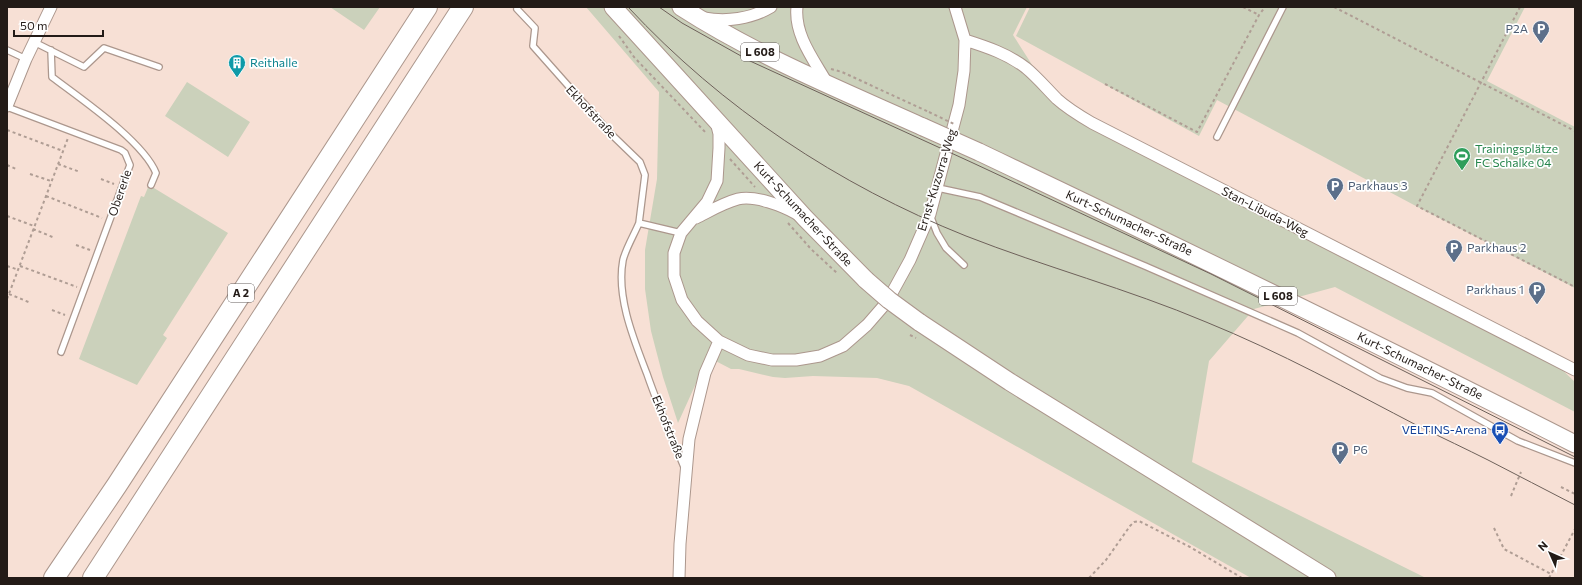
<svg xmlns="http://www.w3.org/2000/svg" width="1582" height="585" font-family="Commissioner,sans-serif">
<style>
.green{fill:#cbd1bb}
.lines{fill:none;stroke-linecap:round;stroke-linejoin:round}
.lane-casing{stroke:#ac978d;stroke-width:8}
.street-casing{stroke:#ac978d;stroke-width:13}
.primary-casing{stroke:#ac978d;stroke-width:19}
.highway-casing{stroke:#ac978d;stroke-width:22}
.path{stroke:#af9d94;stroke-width:2;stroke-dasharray:3 3;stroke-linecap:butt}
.lane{stroke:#fff;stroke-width:5.5}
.street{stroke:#fff;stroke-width:11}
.primary{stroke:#fff;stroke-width:17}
.highway{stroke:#fff;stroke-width:20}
.tram{stroke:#6e615a;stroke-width:1}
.primary-bridge-casing{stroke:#ac978d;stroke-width:19;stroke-linecap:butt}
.path-bridge{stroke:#af9d94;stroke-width:2;stroke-dasharray:3 3;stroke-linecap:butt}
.primary-bridge{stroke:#fff;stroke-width:17}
.labels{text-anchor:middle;stroke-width:3.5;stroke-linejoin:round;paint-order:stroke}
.shield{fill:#fff;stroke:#655f5d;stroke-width:1}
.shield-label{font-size:11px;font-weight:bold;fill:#231b17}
.service-label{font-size:12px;fill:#4e5e75;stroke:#fff;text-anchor:start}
.culture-label{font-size:12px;fill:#0d838f;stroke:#fff;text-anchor:start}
.street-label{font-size:12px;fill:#231b17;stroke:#fff}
.leisure-label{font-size:12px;fill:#27864d;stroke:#fff;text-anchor:start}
.transit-label{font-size:12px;fill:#164399;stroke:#fff;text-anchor:end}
</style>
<rect width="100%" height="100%" fill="#f7e0d5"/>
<!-- green -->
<path class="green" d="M330,7h50l-16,23z
M586,7h441l-14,28 30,47 29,31 483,250 20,19v30l-240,-125 -81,22 -45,52 -17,101 234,116h-175l-342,-192 -32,-8 -64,-2 -28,2 -12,-1 -34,-8h-8l-23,-12 -30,66 -15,-46 -12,-46 -6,-42v-39l12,-71 2,-87z
M1030,7h495l-38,74 88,46v161l-161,-83 -197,-105 -18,36 -183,-100z
M187,82l63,40 -22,35 -63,-41z
M149,185l79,48 -65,102 4,3 -30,47 -58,-26 62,-163 3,1z"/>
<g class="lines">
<defs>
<path id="lane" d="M517,9l18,19 -2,18 78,88 29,28 5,13 -6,48 42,10
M34,42l50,25 20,-19 55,19
M7,50l19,9
M51,50l1,27c29,22 91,64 104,96l-5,12
M7,107l114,43 4,3 5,12 -69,187
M1217,137l66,-130
M938,188l42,9 165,69 153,67 82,45 27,10 25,5 86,48 57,22
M930,215l7,18 9,15 18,17
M639,223c-5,12 -13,25 -16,37 -7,37 11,80 24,114 11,32 24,62 37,93"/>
<path id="street" d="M797,7c-3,28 17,53 30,76
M704,18c22,4 47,1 67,-11
M965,40c22,7 43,14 61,28 11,9 21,21 31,31 11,10 23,17 35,24l483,247
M7,106l19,-47 25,-52
M716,122l3,12v14l-2,33 -10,21 -26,31 -7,20v23l8,24 15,21 22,20 29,14 24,5h24l24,-4 23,-10 24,-21 20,-23 23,-42 20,-46 29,-109 5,-34 1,-31 -10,-33
M696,218c14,-7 27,-15 42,-19 17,-4 45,7 59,15
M679,578l1,-34 9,-105 16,-66 14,-32"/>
<path id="primary" d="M613,7l192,211 61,62
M681,7c76,49 160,83 242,120
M979,152c200,95 399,192 596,292
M919,322l91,60 317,196"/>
<path id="highway" d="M54,578l63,-93 310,-478
M93,578l370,-571"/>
</defs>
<!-- lane casing -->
<use href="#lane" class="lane-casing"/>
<!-- street casing -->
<use href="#street" class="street-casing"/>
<!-- primary casing -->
<use href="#primary" class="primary-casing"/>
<!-- highway casing -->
<use href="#highway" class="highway-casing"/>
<!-- path -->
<path class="path" d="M1243,7l16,8
M1334,7l241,124
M1520,7l-103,199 158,81
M619,36l15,21 73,77
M831,69l11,3 87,40
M1105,84l92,48 62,-117 6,-8
M7,130l56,21
M730,159l25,28
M58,164l22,8
M7,165l9,4
M30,174l21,7
M101,179l13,5
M46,196l56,22
M7,216l27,10
M788,223l23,26 27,25
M33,229l22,9
M76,245l14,5
M7,266l12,4
M20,266l57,21
M9,294l22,9
M7,299l61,-161
M52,310l13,5
M910,335l6,3
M1561,487l14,7
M1511,496l10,-24
M1494,528l10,21 47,25
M1089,578l17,-18 24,-34 4,-4 5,-1 51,26 52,31
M1549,578l26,-49"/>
<!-- lane -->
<use href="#lane" class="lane"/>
<!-- street -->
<use href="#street" class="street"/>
<!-- primary -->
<use href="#primary" class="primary"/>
<!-- highway -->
<use href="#highway" class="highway"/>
<!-- tram -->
<path class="tram" d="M628,7c94,101 210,178 338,229 79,31 162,53 240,86 74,30 143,68 214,105 23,11 46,22 68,33 29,15 58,30 87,45
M659,7l23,16 68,38 223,102 238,111 364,183"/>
<defs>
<path id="primary-bridge" d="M923,127l56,25
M866,280l23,20 30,22"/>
</defs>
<!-- primary-bridge casing -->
<use href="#primary-bridge" class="primary-bridge-casing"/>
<!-- path-bridge -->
<path class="path-bridge" d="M929,112l27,13"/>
<!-- primary-bridge -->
<use href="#primary-bridge" class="primary-bridge"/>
</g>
<!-- icons -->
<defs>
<symbol id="parking-pin" viewBox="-11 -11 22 30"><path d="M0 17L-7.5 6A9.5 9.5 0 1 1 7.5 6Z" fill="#5c6f8a" stroke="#fff"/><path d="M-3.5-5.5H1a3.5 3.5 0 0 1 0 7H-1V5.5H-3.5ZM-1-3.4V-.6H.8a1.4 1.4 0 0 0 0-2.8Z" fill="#fff"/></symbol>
<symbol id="building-pin" viewBox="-11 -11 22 30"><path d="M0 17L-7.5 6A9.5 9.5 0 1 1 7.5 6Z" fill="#0f9aa8" stroke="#fff"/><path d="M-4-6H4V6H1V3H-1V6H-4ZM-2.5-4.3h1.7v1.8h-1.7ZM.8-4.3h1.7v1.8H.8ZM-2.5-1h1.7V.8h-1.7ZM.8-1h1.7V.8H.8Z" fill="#fff"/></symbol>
<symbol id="stadium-pin" viewBox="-11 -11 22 30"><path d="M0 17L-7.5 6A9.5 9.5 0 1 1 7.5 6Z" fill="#2e9e5b" stroke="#fff"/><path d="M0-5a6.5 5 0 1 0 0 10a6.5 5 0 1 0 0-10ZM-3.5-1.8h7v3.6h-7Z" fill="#fff"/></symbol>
<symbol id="bus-pin" viewBox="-11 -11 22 30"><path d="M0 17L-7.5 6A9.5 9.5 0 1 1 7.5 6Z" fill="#1a4fb4" stroke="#fff"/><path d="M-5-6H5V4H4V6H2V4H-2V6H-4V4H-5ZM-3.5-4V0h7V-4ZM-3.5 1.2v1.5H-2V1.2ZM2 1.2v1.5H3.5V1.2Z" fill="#fff"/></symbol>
</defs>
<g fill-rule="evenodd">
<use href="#parking-pin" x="1531" y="19" width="20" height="27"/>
<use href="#building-pin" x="227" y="53" width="20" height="27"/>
<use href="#stadium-pin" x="1452" y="146" width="20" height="27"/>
<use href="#parking-pin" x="1325" y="176" width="20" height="27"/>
<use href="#parking-pin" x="1444" y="238" width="20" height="27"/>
<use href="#parking-pin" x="1527" y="280" width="20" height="27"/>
<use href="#bus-pin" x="1490" y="420" width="20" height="27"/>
<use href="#parking-pin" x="1330" y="440" width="20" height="27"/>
</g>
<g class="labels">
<!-- shield labels -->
<g class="shield">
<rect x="741" y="43" width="38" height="18" rx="3"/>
<rect x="228" y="284" width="26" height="18" rx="3"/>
<rect x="1259" y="287" width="38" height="18" rx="3"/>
</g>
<g class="shield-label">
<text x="760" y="56">L 608</text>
<text x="241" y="297">A 2</text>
<text x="1278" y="300">L 608</text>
</g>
<!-- service labels -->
<g class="service-label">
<text x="1528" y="33" text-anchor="end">P2A</text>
<text x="1348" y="190">Parkhaus 3</text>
<text x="1467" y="252">Parkhaus 2</text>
<text x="1524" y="294" text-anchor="end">Parkhaus 1</text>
<text x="1353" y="454">P6</text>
</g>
<!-- culture labels -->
<g class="culture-label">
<text x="250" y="67">Reithalle</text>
</g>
<!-- street labels -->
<g class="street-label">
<text transform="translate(591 112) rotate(47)" y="4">Ekhofstraße</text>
<text transform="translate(937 180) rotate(-73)" y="4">Ernst-Kuzorra-Weg</text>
<text transform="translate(120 193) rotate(-71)" y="4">Obererle</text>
<text transform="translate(1265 212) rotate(27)" y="4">Stan-Libuda-Weg</text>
<text transform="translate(803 214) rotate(47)" y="4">Kurt-Schumacher-Straße</text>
<text transform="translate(1129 223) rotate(25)" y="4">Kurt-Schumacher-Straße</text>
<text transform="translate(1420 366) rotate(26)" y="4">Kurt-Schumacher-Straße</text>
<text transform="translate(668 427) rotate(68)" y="4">Ekhofstraße</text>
</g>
<!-- leisure labels -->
<g class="leisure-label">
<text x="1475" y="153">Trainingsplätze<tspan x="1475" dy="14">FC Schalke 04</tspan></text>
</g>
<!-- transit labels -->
<g class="transit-label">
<text x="1487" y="434">VELTINS-Arena</text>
</g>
</g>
<!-- border -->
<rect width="1582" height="585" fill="none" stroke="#231b17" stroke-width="16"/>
<!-- north arrow -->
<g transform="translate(1550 553) rotate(315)" stroke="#ffffff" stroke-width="3" paint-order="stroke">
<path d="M0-3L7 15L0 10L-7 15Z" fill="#231b17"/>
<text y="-6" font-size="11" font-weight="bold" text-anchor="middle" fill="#231b17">N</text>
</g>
<!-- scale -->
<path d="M14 30v6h89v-6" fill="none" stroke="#231b17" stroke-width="2"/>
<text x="20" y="30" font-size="12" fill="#231b17" stroke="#ffffff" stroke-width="3" paint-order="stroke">50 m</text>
</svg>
